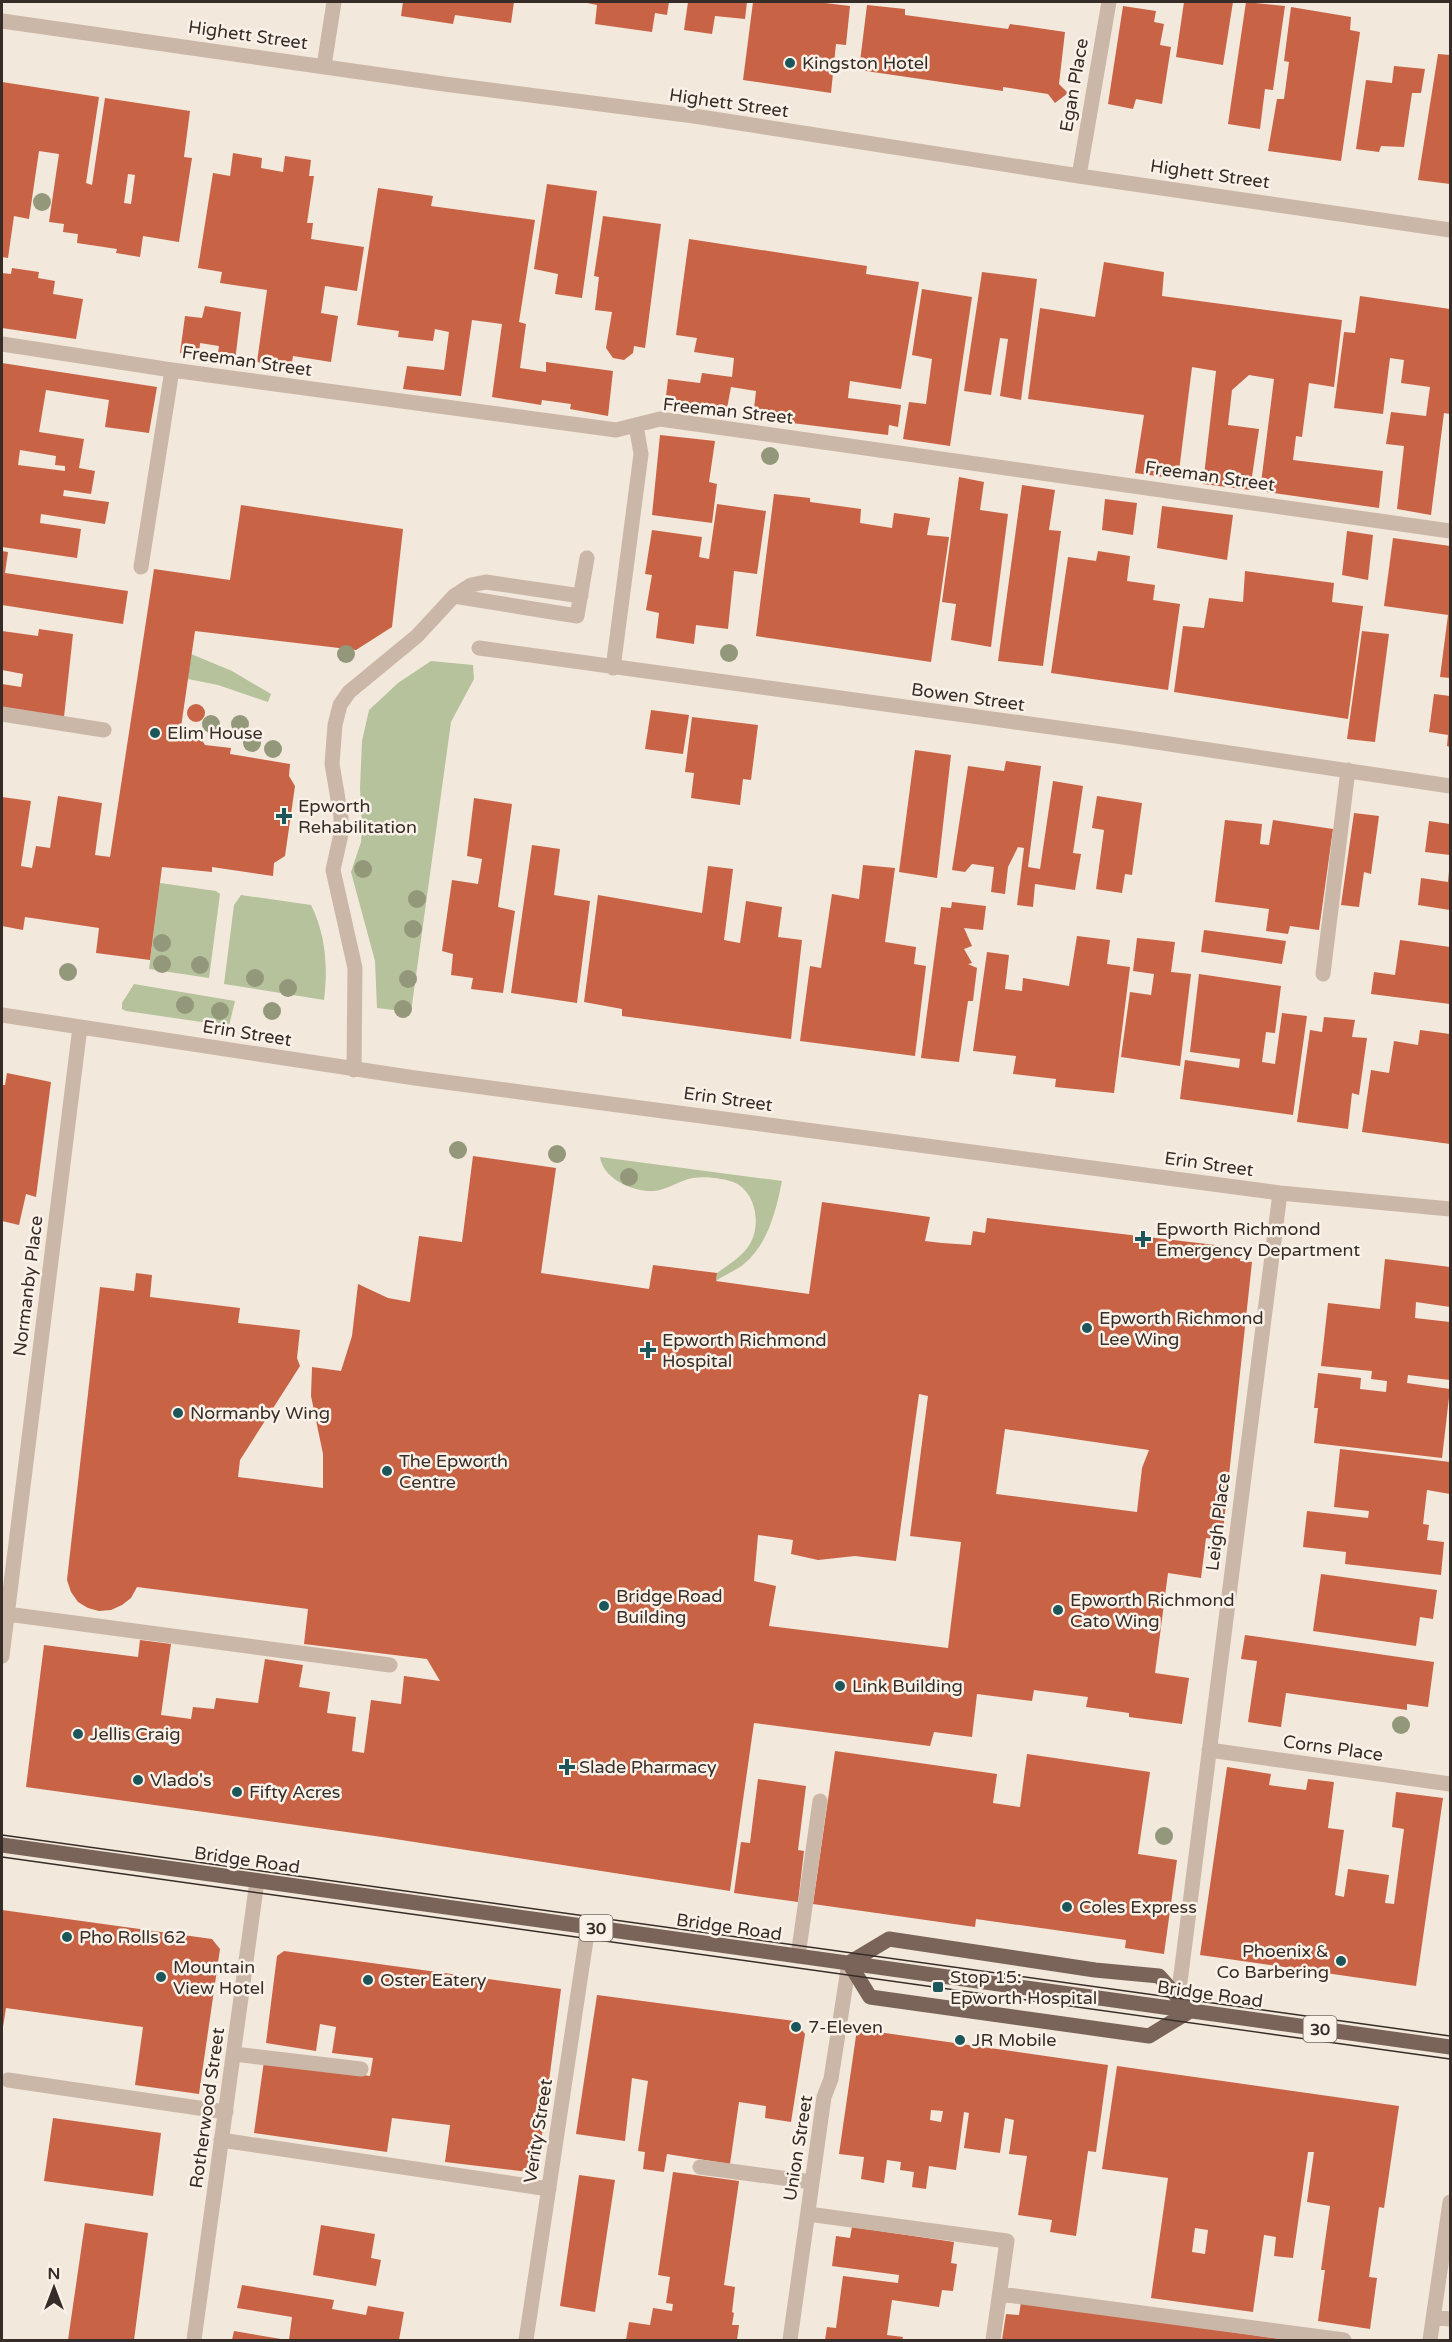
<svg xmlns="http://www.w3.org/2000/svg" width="1452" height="2342" font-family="'Varela Round',sans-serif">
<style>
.green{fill:#b5c29c}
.building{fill:#c86345;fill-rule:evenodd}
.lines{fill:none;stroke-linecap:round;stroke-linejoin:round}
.minor{stroke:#cbb7a8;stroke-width:15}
.major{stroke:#7a6459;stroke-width:15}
.tram{stroke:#372d28;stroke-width:1.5}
.tree{fill:#94987b}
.poi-dot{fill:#1d565a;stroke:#faf2e9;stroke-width:2}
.labels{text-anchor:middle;stroke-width:5;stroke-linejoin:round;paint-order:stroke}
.shield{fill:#faf2e9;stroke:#726862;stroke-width:1.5}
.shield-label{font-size:16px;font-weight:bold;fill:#372d28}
.street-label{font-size:18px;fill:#372d28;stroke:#faf2e9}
.poi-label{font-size:18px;fill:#372d28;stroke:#faf2e9;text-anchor:start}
</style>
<rect width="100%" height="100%" fill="#f3e8dc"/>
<!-- green -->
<path class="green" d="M191,654l41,17 39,23 -3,8 -50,-17 -30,-6z
M431,661l42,4 1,14 -23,43 -40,290 -34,-4 -2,-47 -24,-89 10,-30 1,-14 -2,-40 2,-47 7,-31 29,-27z
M160,883l56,8 4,3 -11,84 -60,-9z
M241,895l70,10c15,30 17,63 13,95l-100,-16 10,-79z
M134,984l101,17 -6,25 -103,-15 -4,-2v-6z
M600,1157l182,24c-6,30 -14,63 -38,83 -9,7 -20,11 -28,17l1,-8c10,-7 24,-16 31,-26 15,-21 8,-59 -18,-66 -10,-3 -26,-5 -37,-3 -13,2 -26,12 -39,13 -21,1 -51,-12 -54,-34z"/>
<!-- building -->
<path class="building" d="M403,2h111l-3,21 -56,-8 -2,9 -52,-8z
M582,2h87l-2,13 -12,-2 -3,19 -57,-8 2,-19z
M688,2h59l-2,17 -30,-3 -3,18 -28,-4z
M753,2h64l33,4 -4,39 -10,-1 -5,49 -88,-13z
M1184,2h49l-10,63 -47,-8z
M1246,2l39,4 -12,84 -8,-1 -5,40 -32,-5z
M867,5l38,4v6l103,14 2,-5 55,8 -6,52 9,9 -13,10 -7,-9 -45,-7v4l-144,-21z
M1123,6l33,5 -2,11 10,2 -4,21 11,2 -9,57 -26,-5 -3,10 -25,-5z
M1291,7l60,10 -1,13 10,2 -19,129 -73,-10 9,-52h7l5,-37 -5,-1z
M1438,54l12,1v129l-32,-4z
M1394,66l31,3 -4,24h-9l-8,54 -23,-1 -2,6 -23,-3 10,-69 26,3z
M2,82l97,15 -13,86 6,2 13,-87 85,13 -6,46 8,1 -13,84 -36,-6 -3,21 -24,-4 1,-4 -40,-6 1,-9 -15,-2 1,-8 -15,-2 10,-68 -20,-3 -10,68 -15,-3 -6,42 -6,-1zM128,174l7,1 -4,29 -7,-1z
M233,153l29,5 -1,10 22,4 2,-16 26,4 -2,16h5l-7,47h6l-2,16 53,8 -7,44 -32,-5 -4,27 17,3 -7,46 -38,-6 -2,12 -34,-6 10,-72 -47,-7 2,-11 -24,-4 15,-95 17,3z
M547,184l50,7 -15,107 -27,-4 3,-20 -24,-5z
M378,188l55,8 -2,10 104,14 -16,102 7,2 -6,44 26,4v-10l67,9 -5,45 -38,-7 1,-5 -29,-4 -1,5 -49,-8 10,-73 -30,-4 -11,76 -58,-7 4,-23 37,4 5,-38 -14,-3 -2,12 -35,-4 1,-6 -42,-6z
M603,216l58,8 -16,124 -11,-2 -1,7 -9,7 -11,-2 -7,-10 6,-36 -17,-2 4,-33 -5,-1z
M689,239l178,27 -1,8 53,8 -18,107 -51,-8 -2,17 53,7 -3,22 -9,-2 -1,10 -135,-17 3,-27 -25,-4 -5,27 -61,-9 3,-26 32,4 2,-10 30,4 2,-19 -40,-6 3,-14 -21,-3z
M1104,262l60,10 -2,24 180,24 -8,67 -25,-4 -7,54 -6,-1 -3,24 90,11 -4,37 -119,-17 14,-112 -25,-4 -17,15 -4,35 31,4 -9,61 -47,-6 13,-113 -24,-4 -14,112 -43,-6 9,-58 -116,-16 12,-91 55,9z
M12,268l27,4 -1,6 17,3 -2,13 30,5 -7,40 -74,-11v-55l9,1z
M982,272l55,7 -16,121 -21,-4 8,-57 -8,-1 -9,57 -27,-4z
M922,289l50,8 -22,149 -47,-7 6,-37 17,2 6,-45 -20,-4z
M1360,296l90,13v105l-6,-1 -13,102 -34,-6 7,-63 -18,-2 5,-32 35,4 4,-29 -29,-4 3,-23 -14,-2 -7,56 -49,-6 10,-76 11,1z
M205,306l36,6 -6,49 -18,-2 2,-13 -19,-3 -1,13 -19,-3 5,-37 17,2z
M2,363l155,24 -8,46 -44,-6 4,-27 -63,-10 -7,42 45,7 -5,29 16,3 -4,23 -27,-4 -1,6 46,6 -4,22 -64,-10 -1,9 41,6 -4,29 -75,-11zM20,450l36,6 -1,9 10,1v5l-47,-6z
M660,435l55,6 -6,41 8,2 -5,39 -60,-8z
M959,477l25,5 -4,28 28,4 -17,133 -40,-7 5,-36 -14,-2z
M1022,485l33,5 -6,40 12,1 -18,135 -45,-5z
M774,494l36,4v4l51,7 -1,14 32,5 2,-15 36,5 -3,17 22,2 -18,125 -175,-26z
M1105,499l32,4 -4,32 -31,-5z
M717,504l49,7 -9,63 -23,-3 -6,58 -32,-4 -2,19 -38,-6 3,-25 -13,-3 6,-35 -7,-1 7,-44 50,7 -3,20 10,2z
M241,505l162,24 -11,98 -36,23 -161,-19 -15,103 7,-4 10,2 8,13 26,3 -1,6 60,10 -1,12 6,10 -10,70 -11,7 -1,13 -61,-9v5l-50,-5 -12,93 -54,-7 3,-25 -74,-11 -2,13 -21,-4v-129l29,4 -10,65 11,2 4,-22 14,2 8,-52 44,7 -7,52 15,2 44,-288 76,11z
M1162,506l71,9 -6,45 -70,-12z
M1347,531l26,4 -5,45 -26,-5z
M1393,538l57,8v132l-10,-1 8,-62 -64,-9z
M2,551l6,1 -3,21 123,18 -5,33 -121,-19z
M1098,551l32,5 -3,25 28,4 -2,15 27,4 -12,86 -117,-17 17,-116 28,4z
M1245,571l89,12 -2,19 31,4 -15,113 -174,-27 9,-66 21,2 5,-30 34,4z
M39,629l34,5 -9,83 -62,-10v-23l19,3 2,-13 -21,-4v-39l36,5z
M1362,631l27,3 -14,108 -28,-3z
M1434,694l16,2v51l-3,-1 1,-11 -19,-3z
M187 713a9 9 0 1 1 18 0a9 9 0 1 1-18 0Z
M651,710l38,5 -6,39 -38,-5z
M692,717l66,8 -7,55 -8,-1 -3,26 -49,-7 3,-25 -9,-1z
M915,750l36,5 -14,123 -38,-6z
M1006,761l35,5 -13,101 12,2 13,-88 30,5 -10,67 8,1 -6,36 -40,-6 -2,23 -16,-2 7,-57 -6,-1 -10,20 -3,27 -14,-2 3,-25 -22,-3 -7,8 -13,-2 16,-104 36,5z
M1097,796l45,7 -10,72 -7,-1 -3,19 -26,-4 8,-59 -12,-2z
M474,798l38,6 -14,103 17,4 -12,82 -32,-4 2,-11 -22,-3 2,-21 -11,-3 10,-71 26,4 4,-25 -15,-3z
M1354,813l25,3 -8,58 -7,-2 -5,35 -18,-2z
M1225,820l37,4 -2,20 9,1 4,-25 60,9 -14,101 -29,-4 -2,8 -22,-3 3,-22 -54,-7z
M1429,821l21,3v31l-25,-3z
M532,845l28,4 -6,46 36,6 -13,102 -66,-10z
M863,865l32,3 -10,74 31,5 -2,17 12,2 -11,90 -115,-15 10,-75 11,2 11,-74 27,5z
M708,866l25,3 -9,71 16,3 6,-42 36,6 -4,30 24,3 -11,99 -169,-23v-7l-38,-7 14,-107 104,18z
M1449,871l1,39 -32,-5 3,-27 27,4z
M952,902l34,4 -3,24 -19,-2 8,18 -8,3 8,14 -4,1 9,4 -4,33h-5l-9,61 -38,-4 20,-151 10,1z
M1204,930l82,11 -4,23 -81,-12z
M1077,936l33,4 -3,24 23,3 -16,126 -59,-6 1,-8 -43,-5 3,-18 -43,-5 14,-99 22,3 -4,34 17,2 1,-13 46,8z
M1137,938l38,4 -4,30 20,2 -11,92 -59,-9 9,-65 21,3 3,-21 -21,-3z
M1400,940l50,7v57l-79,-10 3,-22 21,3z
M1199,974l82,12 -6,47 -9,-1 -4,30 13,2 7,-51 25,3 -14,99 -113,-16 5,-39 54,8 1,-9 -50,-7z
M1324,1017l31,3 -3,17 15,1 -8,57 -7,-2 -4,36 -51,-7 13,-92 12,2z
M1420,1030l30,4v110l-88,-12 9,-62 18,3 5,-32 24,4z
M7,1073l44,9 -15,115 -10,-3 -7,31 -17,-4v-136h3z
M473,1156l83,12 -15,105 108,16 4,-24 64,8 -1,8 93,13 13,-92 108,15 -5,24 17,2 29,2 2,-14 12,2 2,-15 254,30 -1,13 12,1 -30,278 -16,-2 -5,40 -33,-5 -13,100 34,5 -7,46 -53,-7v-4l-43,-6 2,-10 -54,-7 -2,11 -55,-7 -5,43 -38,-5 -4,14 -176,-23 -24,168 -348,-54 -356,-50 18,-142 94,12 2,-17 31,4 -10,71 30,4 2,-12 21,2 2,-11 42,5 7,-44 38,6 -4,22 31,5 -3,21 29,4 -4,34 12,2 7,-53 30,4 3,-28 36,5 -13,-22 -123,-15 4,-35 -171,-22 -6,11 -9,7 -11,5 -12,1 -11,-3 -10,-6 -7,-10 -4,-12 33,-293 34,4 2,-18 16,2 -2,22 90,11 -2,15 62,7 -3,28 3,8 -60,94 -2,17 85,11v-34l-12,-58 1,-29 29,4 11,-35 6,-52 30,14 22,4 9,-66 43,6zM919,1394l9,2 -18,140 51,6 -13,106 -179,-22 7,-40 -22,-5 4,-46 35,5 -2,14 27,6 37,-4 41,5zM1005,1429l144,21 -7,18 -5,44 -141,-18z
M1385,1259l65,8v40l-34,-5 -1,16 35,4v58l-42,-5 -1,8 43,6 -8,69 -128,-15 4,-35h-4l4,-35 43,5 -1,11 26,3 1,-11 -16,-2 1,-8 -51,-5 7,-63 52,6z
M1340,1449l110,13v32l-23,-4 -4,34 6,1 -2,15 17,2 -3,33 -96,-11 1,-12 -43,-5 4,-36 61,7 1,-7 -35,-4z
M1321,1574l116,16 -4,29 -13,-2 -4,29 -103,-15z
M1245,1635l189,27 -6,45 -21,-3v6l-121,-17 -5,34 -33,-5 9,-61 -16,-2z
M835,1751l162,23 -4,29 27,4 7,-53 123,18 -12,82 39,6 -13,94 -39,-6 1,-8 -150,-21 -1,8 -162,-23z
M1227,1767l44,7 -2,11 37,5 2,-11 26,3 -6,46 16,2 -9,65 9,2 4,-28 41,6 -4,28 9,1 10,-75 -12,-2 4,-35 47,6 -27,188 -216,-31z
M758,1779l48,7 -8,64 6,1 -6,51 -64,-9 7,-51 9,1z
M2,1910l210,29 8,10 -21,145 -64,-9 8,-58 -137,-19 -4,25z
M284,1951l277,38 -24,184 -92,-11 5,-37 -58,-7 -5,34 -133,-19 10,-72 106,15 3,-18 -41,-5 4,-26 -16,-3 -4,27 -50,-8 11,-87z
M597,1995l198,26 10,13 -14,88 -26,-4 1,-12 -27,-4 -9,62 -63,-10 -3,18 -21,-3 2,-17 -7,-1 10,-70 -16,-3 -7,63 -49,-7z
M857,2029l251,36 -12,87 -8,-1 -12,85 -26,-4 2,-12 -34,-5 9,-59 -18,-2 5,-34 -9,-2 -5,35 -36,-5 5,-35 -5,-1 -8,58 -27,-4 -3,23 -14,-2 2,-15 -14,-2 1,-8 -14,-2 -3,23 -23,-4 3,-22 -25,-3zM931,2110l12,1 -2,11 -11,-2z
M1117,2066l282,40 -15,102 -5,-1 -10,70 8,1 -7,51 -52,-8 7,-51h-4l9,-64 -23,-4 7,-50h-6l-15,106 -19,-2 2,-19 -12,-2 -11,77 -102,-14 17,-120 -66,-9zM1195,2228l13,2 -3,24 -13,-2z
M53,2118l108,15 -8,63 -109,-15z
M673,2172l66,9 -15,104 11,2 -3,25 2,1 -2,12h7l-2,15h-111l3,-18 21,3 3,-17 19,3 1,-7 -7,-1 4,-26 -12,-2z
M579,2175l36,5 -20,132 -35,-6z
M85,2223l63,10 -14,107h-66z
M321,2225l54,9 -4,24 10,2 -5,26 -63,-11z
M852,2227l102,15 -3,21 6,1 -4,27 -11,-1 -3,17 -47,-7 -5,35 16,2 -1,3h-77l2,-13 9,1 7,-52 55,7 1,-8 -67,-9 4,-30 14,2z
M242,2285l92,15 -2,9 34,6 2,-9 36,6 -5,28h-110l3,-23 -55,-9z
M1021,2302l260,37v1h-279l4,-26 13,1z
M234,2331l47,8v1h-49z"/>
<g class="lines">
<!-- minor -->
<path class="minor" d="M2,21l442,63 250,32 385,60 371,54
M324,66l10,-64
M1079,176l30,-174
M2,344l170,26 444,60 44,-11 790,112
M141,567l31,-197
M454,596l123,20 10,-58
M479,648l637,88 334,50
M613,668l28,-214 -5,-29
M2,714l102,16
M1323,974l25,-204
M2,1015l413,63 865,115 170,16
M354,1070l1,-102 -22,-98 8,-36v-17l-9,-53 3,-39 5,-20 9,-13 68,-56 37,-40 17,-11 15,-3 95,14
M7,1614l383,51
M2,1656l78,-629
M1209,1750l241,34
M798,1956l22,-155
M1178,1998l102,-805
M234,2054l127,15
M8,2080l218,32
M221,2140l328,49
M700,2167l112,15
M808,2214l199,27 -14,99
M1000,2294l344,46
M1434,2317l16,2
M194,2340l63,-459
M526,2340l62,-413
M790,2340l34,-243 7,-18 18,-116
M1430,2340l20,-138"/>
<!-- major -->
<path class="major" d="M2,1845l1448,202
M889,1939l206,31 64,6 31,35 -41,25 -279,-39 -21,-34z"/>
<!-- tram -->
<path class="tram" d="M2,1835l1448,201
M2,1857l1448,202"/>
</g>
<!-- trees -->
<g class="tree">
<circle cx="42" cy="202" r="9"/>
<circle cx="770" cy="456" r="9"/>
<circle cx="729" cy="653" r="9"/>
<circle cx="346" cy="654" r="9"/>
<circle cx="211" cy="724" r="9"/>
<circle cx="240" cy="724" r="9"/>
<circle cx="252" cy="743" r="9"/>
<circle cx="273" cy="749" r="9"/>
<circle cx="363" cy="869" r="9"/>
<circle cx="417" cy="899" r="9"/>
<circle cx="413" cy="929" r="9"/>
<circle cx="162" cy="943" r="9"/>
<circle cx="162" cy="964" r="9"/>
<circle cx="200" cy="965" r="9"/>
<circle cx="68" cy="972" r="9"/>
<circle cx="255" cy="978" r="9"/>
<circle cx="408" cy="979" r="9"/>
<circle cx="288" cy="988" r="9"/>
<circle cx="185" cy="1005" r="9"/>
<circle cx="403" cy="1009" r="9"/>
<circle cx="220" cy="1011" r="9"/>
<circle cx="272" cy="1011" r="9"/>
<circle cx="458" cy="1150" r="9"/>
<circle cx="557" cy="1154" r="9"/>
<circle cx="629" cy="1177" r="9"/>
<circle cx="1401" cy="1725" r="9"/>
<circle cx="1164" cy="1836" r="9"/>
</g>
<!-- markers -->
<g class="poi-dot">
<circle cx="790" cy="63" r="6"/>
<circle cx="155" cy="733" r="6"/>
<path d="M281 807h6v6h6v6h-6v6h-6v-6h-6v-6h6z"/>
<path d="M1140 1230h6v6h6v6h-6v6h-6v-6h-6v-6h6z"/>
<circle cx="1087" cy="1328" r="6"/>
<path d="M645 1341h6v6h6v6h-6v6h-6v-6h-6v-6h6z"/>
<circle cx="178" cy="1413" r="6"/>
<circle cx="387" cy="1471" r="6"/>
<circle cx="604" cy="1606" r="6"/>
<circle cx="1058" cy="1610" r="6"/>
<circle cx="840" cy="1686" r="6"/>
<circle cx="78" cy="1734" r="6"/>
<path d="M564 1758h6v6h6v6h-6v6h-6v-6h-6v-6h6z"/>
<circle cx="138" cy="1780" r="6"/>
<circle cx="237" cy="1792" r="6"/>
<circle cx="1067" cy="1907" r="6"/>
<circle cx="67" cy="1937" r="6"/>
<circle cx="1341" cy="1961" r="6"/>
<circle cx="161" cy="1977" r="6"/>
<circle cx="368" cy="1980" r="6"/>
<rect x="932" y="1981" width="12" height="12" rx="3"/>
<circle cx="796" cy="2027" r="6"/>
<circle cx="960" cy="2040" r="6"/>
</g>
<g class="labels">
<!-- shield labels -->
<g class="shield">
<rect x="579.5" y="1915" width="33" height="26" rx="4.5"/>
<rect x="1303.5" y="2016" width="33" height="26" rx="4.5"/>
</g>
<g class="shield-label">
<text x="596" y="1934">30</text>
<text x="1320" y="2035">30</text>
</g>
<!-- street labels -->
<g class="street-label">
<text transform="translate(248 35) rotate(8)" y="6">Highett Street</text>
<text transform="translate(1074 85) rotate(-80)" y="6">Egan Place</text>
<text transform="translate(729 103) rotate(8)" y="6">Highett Street</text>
<text transform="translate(1210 174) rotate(8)" y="6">Highett Street</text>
<text transform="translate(247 361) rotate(8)" y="6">Freeman Street</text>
<text transform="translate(728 411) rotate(6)" y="6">Freeman Street</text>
<text transform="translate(1210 476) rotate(8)" y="6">Freeman Street</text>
<text transform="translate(968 697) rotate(8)" y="6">Bowen Street</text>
<text transform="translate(247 1033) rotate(9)" y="6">Erin Street</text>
<text transform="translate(728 1099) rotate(8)" y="6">Erin Street</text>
<text transform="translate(1209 1164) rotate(8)" y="6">Erin Street</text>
<text transform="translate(28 1286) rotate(-83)" y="6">Normanby Place</text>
<text transform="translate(1218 1522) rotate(-83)" y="6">Leigh Place</text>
<text transform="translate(1333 1748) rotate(8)" y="6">Corns Place</text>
<text transform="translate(247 1860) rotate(8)" y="6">Bridge Road</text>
<text transform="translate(729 1927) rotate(8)" y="6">Bridge Road</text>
<text transform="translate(1210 1994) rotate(8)" y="6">Bridge Road</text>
<text transform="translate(207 2108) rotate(-82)" y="6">Rotherwood Street</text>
<text transform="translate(538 2131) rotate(-81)" y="6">Verity Street</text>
<text transform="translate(798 2148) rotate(-81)" y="6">Union Street</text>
</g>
<!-- poi labels -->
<g class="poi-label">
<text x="802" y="69">Kingston Hotel</text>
<text x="167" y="739">Elim House</text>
<text x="298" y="812">Epworth<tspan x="298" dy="21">Rehabilitation</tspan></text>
<text x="1156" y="1235">Epworth Richmond<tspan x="1156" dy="21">Emergency Department</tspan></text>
<text x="1099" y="1324">Epworth Richmond<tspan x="1099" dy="21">Lee Wing</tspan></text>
<text x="662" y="1346">Epworth Richmond<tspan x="662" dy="21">Hospital</tspan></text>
<text x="190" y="1419">Normanby Wing</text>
<text x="399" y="1467">The Epworth<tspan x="399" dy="21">Centre</tspan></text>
<text x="616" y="1602">Bridge Road<tspan x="616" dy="21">Building</tspan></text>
<text x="1070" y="1606">Epworth Richmond<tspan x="1070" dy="21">Cato Wing</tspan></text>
<text x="852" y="1692">Link Building</text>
<text x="90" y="1740">Jellis Craig</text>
<text x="579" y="1773">Slade Pharmacy</text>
<text x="150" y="1786">Vlado's</text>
<text x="249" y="1798">Fifty Acres</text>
<text x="1079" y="1913">Coles Express</text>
<text x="79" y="1943">Pho Rolls 62</text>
<text x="1329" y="1957" text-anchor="end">Phoenix &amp;<tspan x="1329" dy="21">Co Barbering</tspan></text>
<text x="173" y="1973">Mountain<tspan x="173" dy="21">View Hotel</tspan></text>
<text x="950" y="1983">Stop 15:<tspan x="950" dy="21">Epworth Hospital</tspan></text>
<text x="380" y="1986">Oster Eatery</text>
<text x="808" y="2033">7-Eleven</text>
<text x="972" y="2046">JR Mobile</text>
</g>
</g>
<!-- border -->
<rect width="1452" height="2342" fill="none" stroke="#372d28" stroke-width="6"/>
<!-- north arrow -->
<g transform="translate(54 2288)" stroke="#faf2e9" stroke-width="4.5" paint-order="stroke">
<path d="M0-4.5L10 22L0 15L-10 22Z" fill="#372d28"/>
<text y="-9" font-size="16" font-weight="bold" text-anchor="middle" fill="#372d28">N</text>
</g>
</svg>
